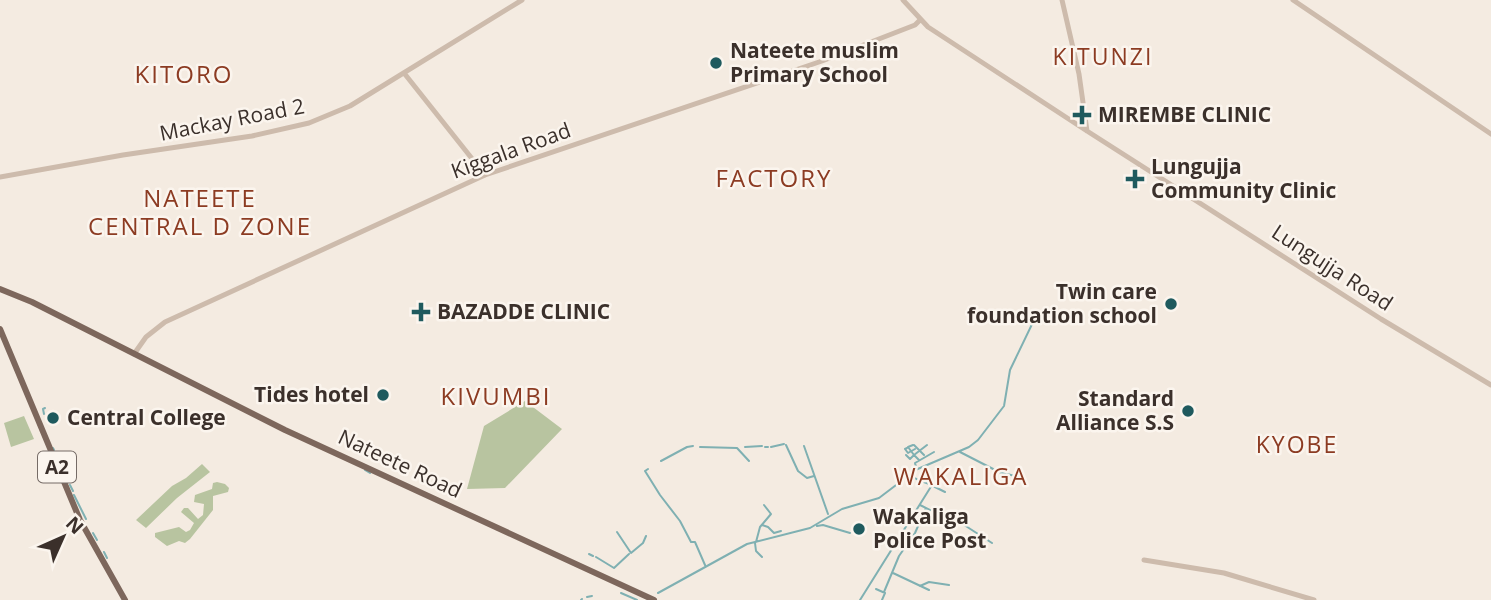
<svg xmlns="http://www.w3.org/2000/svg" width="1491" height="600" font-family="'Open Sans',sans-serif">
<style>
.green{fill:#b8c4a0}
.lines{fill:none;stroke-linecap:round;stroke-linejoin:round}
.stream{stroke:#7fb0b2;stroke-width:2}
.minor{stroke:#cdbbac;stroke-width:5}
.major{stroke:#7d675c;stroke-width:6}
.poi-dot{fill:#1f5a5e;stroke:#fbf5ee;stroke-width:2.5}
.labels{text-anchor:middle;stroke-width:5;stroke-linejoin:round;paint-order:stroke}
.shield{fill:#fbf5ee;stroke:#756b66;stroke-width:2}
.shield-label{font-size:19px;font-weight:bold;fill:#3b302b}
.poi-label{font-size:21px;font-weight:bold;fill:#3b302b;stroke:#fbf5ee;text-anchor:start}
.street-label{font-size:21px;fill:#3b302b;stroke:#fbf5ee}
.neighbourhood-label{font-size:23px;letter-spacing:2px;fill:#8c3b22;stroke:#fbf5ee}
.quarter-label{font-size:24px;letter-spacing:2px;fill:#8c3b22;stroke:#fbf5ee}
</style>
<rect width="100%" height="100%" fill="#f4ebe1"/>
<!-- green -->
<path class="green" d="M525,401l37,28 -57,59 -38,1 17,-63z
M24,416l10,23 -23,8 -7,-24z
M202,464l8,8 -33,26 -31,30 -10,-8 36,-34 14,-8z
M217,482l8,2 4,4 -1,4 -15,4v14l-23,29 -5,4 -6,-2 -12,5 -12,-9v-4l24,-6 7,5 4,-2 4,-7 -13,-11 3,-4h4l10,11 5,-4 1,-11 -10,-2 1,-7 17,-6 1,-6z"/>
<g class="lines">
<!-- stream -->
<path class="stream" d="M44,414l-1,-5 2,-1
M786,445l12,26 9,7 7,-2
M914,445l10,10
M804,446l24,68
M700,447l37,1 12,13
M745,447l17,-1
M765,447h3
M771,447l13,-3
M53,448l1,2
M907,448l-2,1 3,4 7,-4
M960,452l39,20 16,4 10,6
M56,454l2,3
M906,455l4,4 4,-4 -6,-8 5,-2
M919,460l-5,-5 13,-10
M59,461l1,2
M661,461l26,-14 6,-1
M916,467l-1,-4 19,-11
M63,469l1,4
M648,469l-3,2 15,24 20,26 11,21h4l10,23
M365,470l5,3
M913,471l56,-24 9,-7 26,-34 6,-36 25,-52
M915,478l3,2
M68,480l1,2
M70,485l3,6
M933,486l12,6
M74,495l12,24
M920,505l20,10 18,6 34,22
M762,525l6,2 6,6 7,-2
M817,526l6,-1 27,8
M617,532l14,21 12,-10 3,-7
M93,533l4,7
M756,542l4,-15 11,-13 -7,-9
M755,543l1,8 6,6
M104,552l3,6
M589,554l4,2
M596,557l18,11 15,-14
M893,573l36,17
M920,586l9,-4 20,3
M876,589l9,4 -3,7
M884,592l15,-36 16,-23 11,-25
M621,593l16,7
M658,593l89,-49 63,-16 32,-19 37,-11 29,-22 4,1
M587,597l5,-1
M581,600l1,-1
M860,600l72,-115 -11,-4"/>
<!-- minor -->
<path class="minor" d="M903,0l25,27 159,104 294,188 110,66
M1062,0l17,74 8,57
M1293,0l198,134
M404,73l81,102
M0,177l123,-22 129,-19 57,-13 41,-17 172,-106
M134,354l12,-17 19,-15 320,-147 337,-114 93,-36 5,-5
M1144,560l80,13 90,27"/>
<!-- major -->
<path class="major" d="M0,289l32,13 253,128 369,170
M0,329l80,191 45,80"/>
</g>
<!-- markers -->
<g class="poi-dot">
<circle cx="716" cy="63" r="7"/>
<path d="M1078.5 104.5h7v7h7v7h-7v7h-7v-7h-7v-7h7z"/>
<path d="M1131.5 168.5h7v7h7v7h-7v7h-7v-7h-7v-7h7z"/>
<circle cx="1171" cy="304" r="7"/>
<path d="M417.5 301.5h7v7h7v7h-7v7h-7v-7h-7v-7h7z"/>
<circle cx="383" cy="395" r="7"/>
<circle cx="1188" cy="411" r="7"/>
<circle cx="53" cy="418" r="7"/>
<circle cx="859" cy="529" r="7"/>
</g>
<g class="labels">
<!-- shield labels -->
<rect class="shield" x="38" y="451.5" width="38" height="31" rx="5"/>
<g class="shield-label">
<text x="57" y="474">A2</text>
</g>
<!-- poi labels -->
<g class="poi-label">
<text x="730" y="58">Nateete muslim<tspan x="730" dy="24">Primary School</tspan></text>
<text x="1098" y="122">MIREMBE CLINIC</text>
<text x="1151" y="174">Lungujja<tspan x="1151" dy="24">Community Clinic</tspan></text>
<text x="1157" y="299" text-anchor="end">Twin care<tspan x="1157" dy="24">foundation school</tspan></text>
<text x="437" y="319">BAZADDE CLINIC</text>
<text x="369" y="402" text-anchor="end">Tides hotel</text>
<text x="1174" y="406" text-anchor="end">Standard<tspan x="1174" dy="24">Alliance S.S</tspan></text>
<text x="67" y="425">Central College</text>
<text x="873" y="524">Wakaliga<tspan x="873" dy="24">Police Post</tspan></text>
</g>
<!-- street labels -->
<g class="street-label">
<text transform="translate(232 120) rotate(-11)" y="7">Mackay Road 2</text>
<text transform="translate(511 151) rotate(-20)" y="7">Kiggala Road</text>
<text transform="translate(1332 268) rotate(33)" y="7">Lungujja Road</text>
<text transform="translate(400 464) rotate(25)" y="7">Nateete Road</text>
</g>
<!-- neighbourhood labels -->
<g class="neighbourhood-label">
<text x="1103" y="65">KITUNZI</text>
<text x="1297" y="453">KYOBE</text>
</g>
<!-- quarter labels -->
<g class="quarter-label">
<text x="184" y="83">KITORO</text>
<text x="774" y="187">FACTORY</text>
<text x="200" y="207">NATEETE<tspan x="200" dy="28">CENTRAL D ZONE</tspan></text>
<text x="496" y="405">KIVUMBI</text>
<text x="961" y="485">WAKALIGA</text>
</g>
</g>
<!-- north arrow -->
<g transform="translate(63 537) rotate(45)" stroke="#fbf5ee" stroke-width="5" paint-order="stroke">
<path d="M0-5L12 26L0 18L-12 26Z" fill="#3b302b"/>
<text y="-10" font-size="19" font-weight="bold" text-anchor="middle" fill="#3b302b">N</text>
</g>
</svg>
